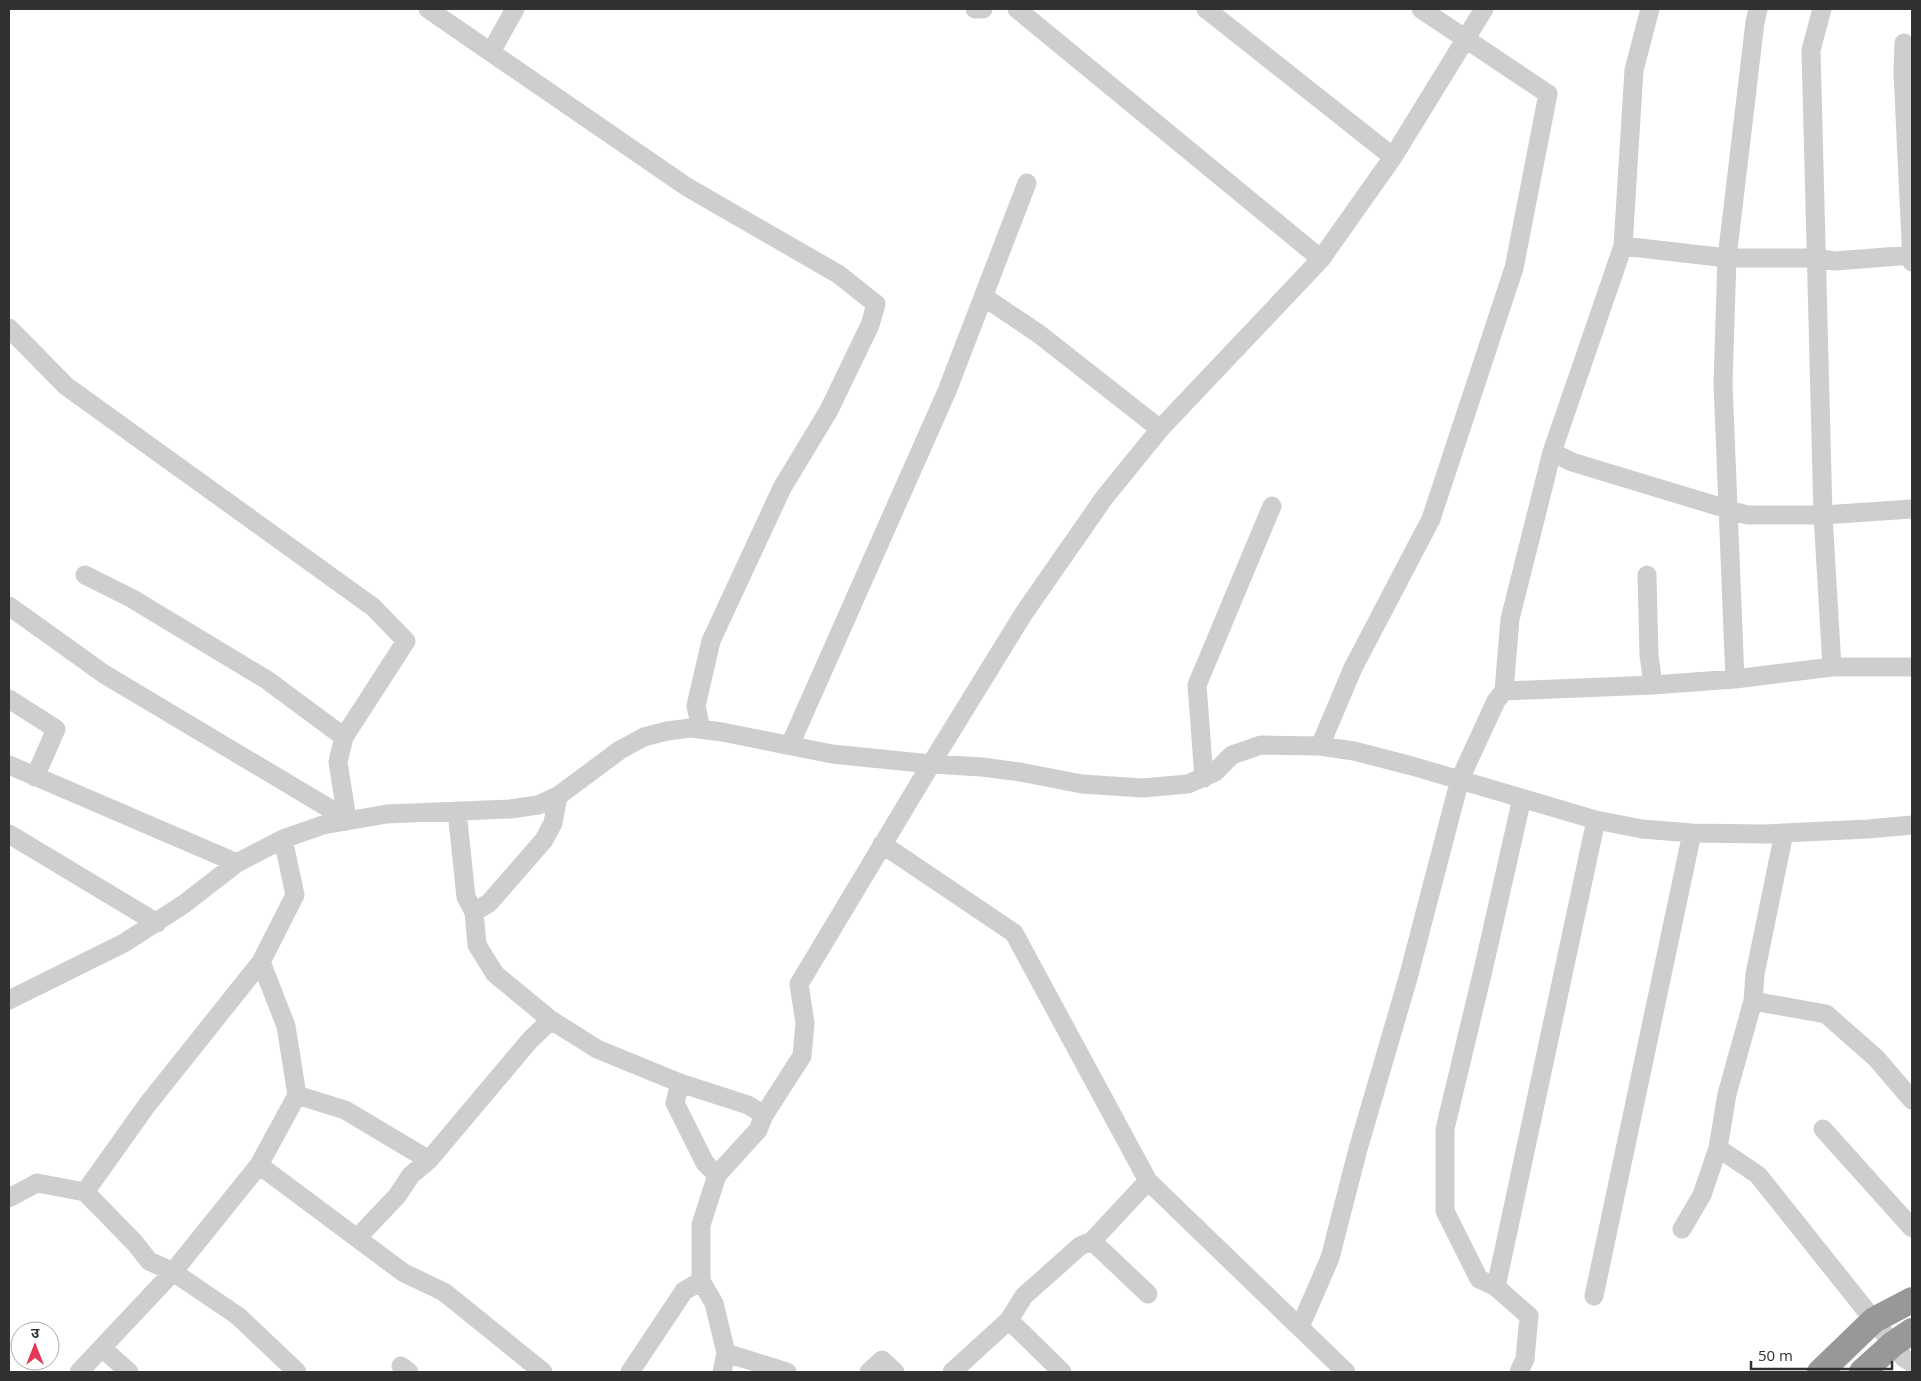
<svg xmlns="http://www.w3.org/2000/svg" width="1921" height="1381" font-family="'Open Sans','Noto Sans Devanagari',sans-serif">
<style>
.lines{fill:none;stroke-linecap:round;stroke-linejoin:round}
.minor{stroke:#cecece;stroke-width:19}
.highway{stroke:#989898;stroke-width:26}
</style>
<rect width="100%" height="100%" fill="#fff"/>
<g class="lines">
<!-- minor -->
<path class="minor" d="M428,9l259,178 151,87 38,30 -6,21 -41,85 -47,78 -71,153 -15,65 5,23
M975,9h8
M1017,9l304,250
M1206,9l187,148
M1822,9l-11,41 12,465 9,152
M1904,43l-1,30 9,189
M491,52l24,-43
M1623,246l104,12h88l20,3 77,-6
M984,297l55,37 121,95
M9,328l57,58 307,221 33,34 -62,96 -6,25 9,57
M1552,452l20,10 175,53h76l89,-6
M85,575l46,23 136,82 77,57
M1647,575l2,80 4,30
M9,606l95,68 243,145
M1735,679l-12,-295 4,-126 28,-236 3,-13
M1504,691l149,-6 82,-6 97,-12h80
M9,699l47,30 -21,48
M790,745l157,-354 80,-208
M1320,746l33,-78 78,-149 83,-251 34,-174 -127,-85
M9,765l228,98
M1204,778l-7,-93 75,-179
M457,811l9,86 8,15 3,33 18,29 56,46 46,29 83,34 68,22 16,10
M9,834l148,89
M882,844l132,89 134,248 198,191
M474,912l15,-9 55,-63 9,-17 5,-27
M9,1000l115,-57 60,-39 53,-41 46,-24 40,-14 64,-11 123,-5 28,-4 20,-9 62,-46 24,-13 23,-6 24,-3 31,4 110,22 99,10 51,3 38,5 62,12 60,4 46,-4 27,-12 17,-17 29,-10 59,1 34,5 58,15 184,54 46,9 50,4 72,1 104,-5 44,-4
M1753,1001l73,13 50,44 36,42
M680,1083l-5,20 30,60 12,12
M297,1095l48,15 84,50
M1823,1129l89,99
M1718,1148l40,27 146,183 8,5
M259,1165l145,108 40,19 99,80
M85,1192l62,-87 114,-143 34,-67 -12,-56
M9,1198l28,-15 48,9 50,51 14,18 24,11 65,44 59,56
M1682,1229l20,-34 16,-47 9,-54 26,-93 2,-27 29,-141
M358,1237l39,-41 14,-21 18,-15 101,-120 21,-20
M1092,1241l56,53
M1496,1287l100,-467
M1594,1296l98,-463
M1009,1320l53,52
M1300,1327l30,-69 28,-109 50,-171 52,-199 36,-78 8,-10 6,-72 42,-167 71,-206 11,-176 16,-61
M102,1348l27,24
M726,1353l61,19
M401,1366l8,6
M79,1372l94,-100 86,-107 38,-70 -11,-69 -25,-64
M630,1372l54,-81 17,-10
M722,1372l4,-19 -12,-50 -13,-22v-56l16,-50 41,-45 6,-15 38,-59 3,-33 -6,-39 132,-220 93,-151 80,-115 56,-69 161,-170 72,-102 91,-148
M869,1372l13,-12 13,12
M952,1372l57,-52 15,-24 56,-50 12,-5 56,-60
M1519,1372l6,-13 4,-43 -33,-29 -17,-8 -34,-68v-82l39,-163 38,-168"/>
<!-- highway -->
<path class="highway" d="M1820,1372l54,-52 38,-20
M1862,1372l31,-28 19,-13"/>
</g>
<!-- border -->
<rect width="1921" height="1381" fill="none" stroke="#313131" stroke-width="20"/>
<!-- north arrow -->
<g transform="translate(35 1346)"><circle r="24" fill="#ffffff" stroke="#adadad"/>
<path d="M0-4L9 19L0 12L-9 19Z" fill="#e33758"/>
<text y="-8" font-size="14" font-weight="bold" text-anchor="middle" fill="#313131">उ</text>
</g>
<!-- scale -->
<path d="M1751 1361v8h141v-8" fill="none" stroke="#313131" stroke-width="2.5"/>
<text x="1758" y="1361" font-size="15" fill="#313131" stroke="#ffffff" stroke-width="4" paint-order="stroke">50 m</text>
</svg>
